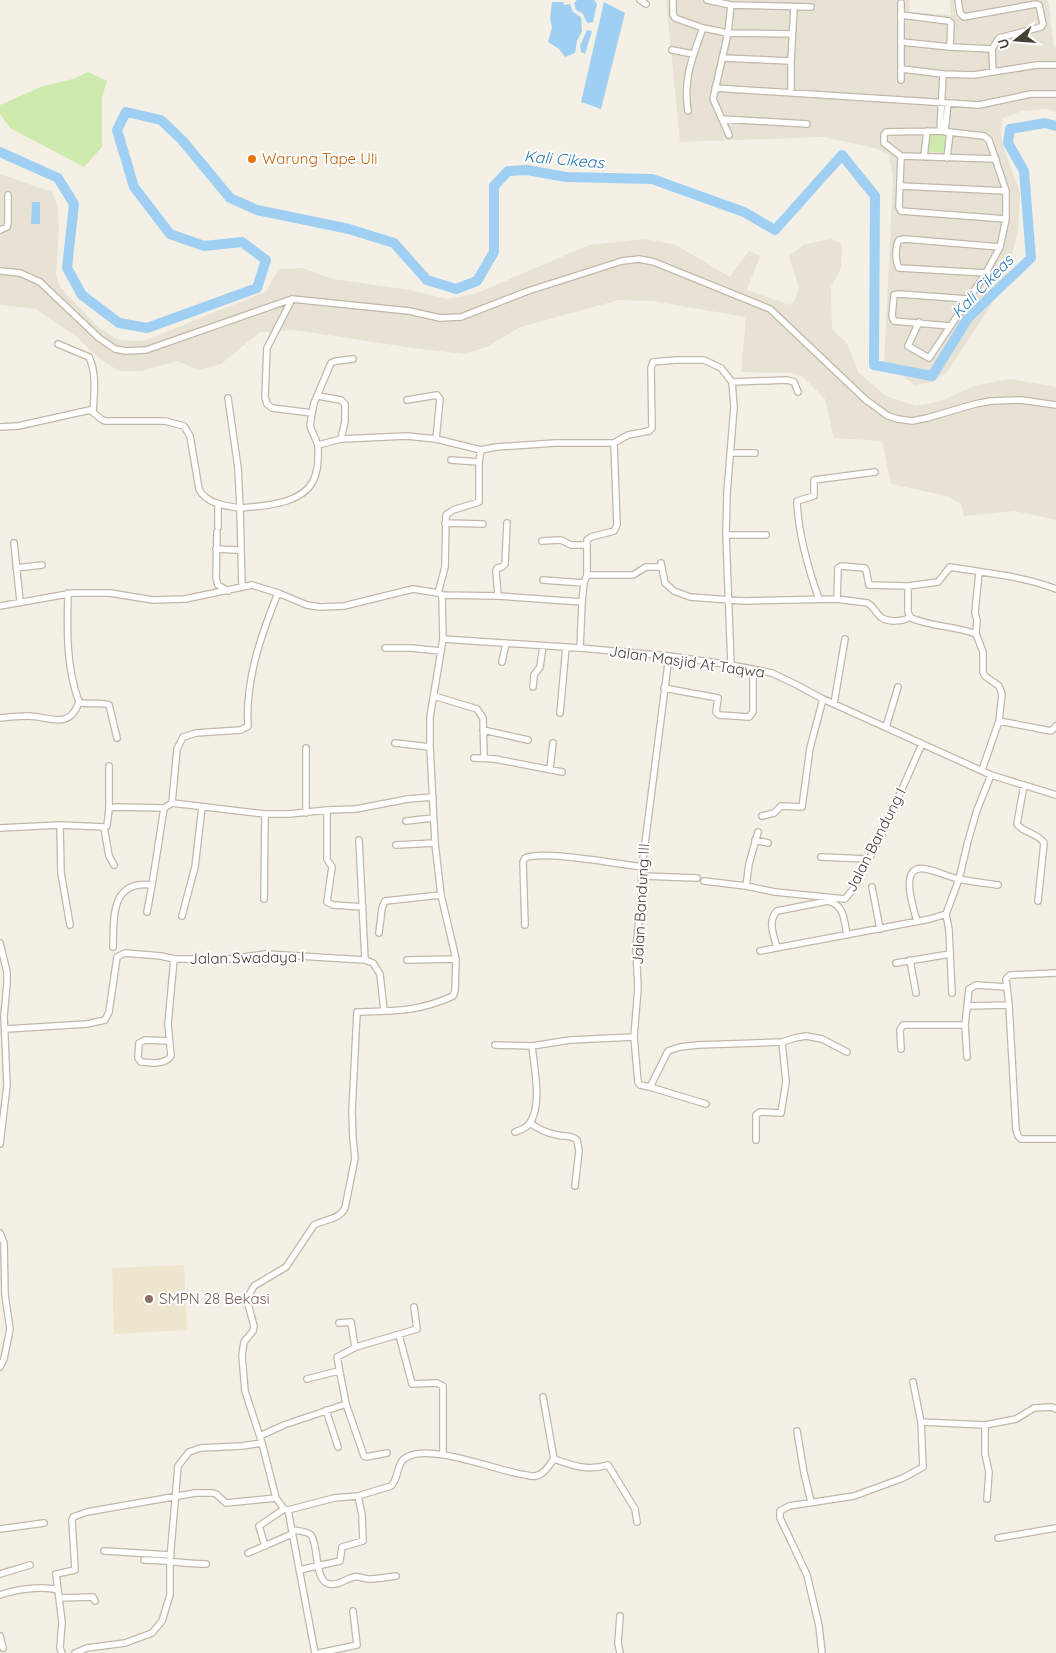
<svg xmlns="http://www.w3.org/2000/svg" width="1056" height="1653" font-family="Quicksand,sans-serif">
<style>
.residential{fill:#e8e2d4}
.education{fill:#eee5cf}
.green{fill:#ceeaad}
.water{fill:#9fd0f3}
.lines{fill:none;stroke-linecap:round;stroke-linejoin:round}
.river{stroke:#9fd0f3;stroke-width:10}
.minor-casing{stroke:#c0b8a8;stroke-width:8}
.minor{stroke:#fff;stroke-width:5.5}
.food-dot{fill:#e8710a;stroke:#fff;stroke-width:2}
.education-dot{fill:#8d6e63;stroke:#fff;stroke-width:2}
.labels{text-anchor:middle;stroke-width:4;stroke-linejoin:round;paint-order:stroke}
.food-label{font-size:15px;fill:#c56008;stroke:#fff;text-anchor:start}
.street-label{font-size:15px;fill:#474035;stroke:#fff}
.education-label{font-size:15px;fill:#785e54;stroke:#fff;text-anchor:start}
.water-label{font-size:16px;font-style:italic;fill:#297ab8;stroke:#fff}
</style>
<rect width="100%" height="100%" fill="#f4f0e6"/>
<!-- residential -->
<path class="residential" d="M666,0h243l1,12 41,3 -1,-15h98l6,47h2v64l-11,-2 -23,2 -19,7 -2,12 2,16 17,47 -2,39 -10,37 -18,38 -42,64 -15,11 -18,3 -31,-23 9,-184 -4,-23 -14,-7 -52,-11 -143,5z
M0,174l52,18 5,12 2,23 -3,47 4,13 37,39 21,14 26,1 123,-50 7,-15 7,-7 22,-1 30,11 77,11 37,9 28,-5 114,-49 55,-6 30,5 56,33 19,-26 11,5 -13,34 43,15 5,-5 4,-12 -10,-32 16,-12 26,-5 11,5 -1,24 -10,19 1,42 15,14 11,29 28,24 30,10 25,-5 35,-16 35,-6 45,8v133l-41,-9 -51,5 -3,-12 -14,-8 -56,-12 -9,-43 -48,-3 -9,-39 -23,-23 -11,-3 -50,-1 5,-55 -94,-16 -33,-1 -99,27 -31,19 -24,8 -45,-5 -126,-19 -34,2 -39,32 -23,6 -21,-9 -36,10h-22l-18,-11 -23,-22 -42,-29 -36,-4z"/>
<!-- education -->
<path class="education" d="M184,1265l3,65 -73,4 -2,-66z"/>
<!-- green -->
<path class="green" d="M88,72l19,9 -5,16v50l-18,20 -74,-39 -10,-14v-9l43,-19 30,-7z
M928,135h21l-2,17h-21z"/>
<!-- water -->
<path class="water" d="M577,0h17l3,4 -4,18 -6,1 -4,-9 -7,-4 -2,-7z
M552,2h11l1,3 6,-1 3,8 8,5 1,14 -5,10 -2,12 -10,4 -6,-8 -11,-7 4,-14 -2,-10z
M604,2l21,11 -24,96 -20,-7z
M587,30l5,1 -7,23 -4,-2 -1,-6z
M32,202h8v22h-9z"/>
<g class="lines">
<!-- river -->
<path class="river" d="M0,152l58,26 16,26 -7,64 15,27 37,28 28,5 110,-40 9,-28 -24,-18 -38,4 -34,-12 -36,-47 -17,-57 9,-18 35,8 21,20 48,58 27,12 92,19 45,14 33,37 29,9 21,-8 17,-29v-66l14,-15 19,-1 39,7 86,2 92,33 31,18 67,-75 33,41 -1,169 58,11 36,-58 63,-60 -7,-87 -16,-28 2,-14 35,-6 11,3"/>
<defs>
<path id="minor" d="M640,0l6,4
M673,0v14l2,4 28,10 25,5 64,1
M707,0l24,5 80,2
M958,0l2,13 4,4 72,-13 3,1 4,19 -2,3 -42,11 -7,11
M901,15l48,6 2,2 -1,24
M902,42l48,5 42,2 1,23
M672,50l21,4
M722,58l69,3
M902,69l41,5
M901,80v-77
M715,88l264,17 52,-11h25
M791,92v-31l3,-54
M688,111c-5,-32 4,-53 15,-83
M722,119l85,5
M940,131l3,-57 31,1 63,-10h19
M945,132l3,-29
M729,135l-16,-36 15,-66 3,-28
M901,156l-17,-13v-8l2,-3 54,-1 44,5 5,4 17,51v28l-6,28 -14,26 -57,85 -21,-12 11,-24
M901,156l-2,51 2,4 105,8
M901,156l95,3
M924,157l3,-26
M947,158l3,-26
M901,186l105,5
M0,230l7,-3 1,-4v-28
M0,271l20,2 20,9 59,56 16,11 11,2 20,-1 146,-51 117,12 31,7 21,-1 67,-26 94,-30 17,-2 15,3 116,47 96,91 22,16 10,3 14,2 15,-3 48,-14 16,-3 30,-1 35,5
M986,273l-87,-5c-4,-6 -4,-22 0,-28l6,-1 95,8
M292,299l-25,49 -2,49 2,7 5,4 40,5 -2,13 8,19
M950,326l-56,-5 -2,-5 2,-21 5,-1 69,5
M58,344l31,13c8,17 5,37 4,55
M732,382l55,-2 7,2 4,10
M318,396l23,4 4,4v17l-4,18
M228,398l10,70 2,40c26,-2 69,-4 76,-35 3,-9 2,-19 2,-28l23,-6 66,-3 29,3 45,11 15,-3 59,-4h59l14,-8 21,-4 3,-3 -1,-60 2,-6 23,-2h28l17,8 11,14 2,25 -7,86 -1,42 5,130
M407,400l30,-5 3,4 -4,40
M312,413l2,-10 17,-40 5,-2 17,-2
M0,427l18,-1 72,-16 11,9 4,2h60l19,5 6,10 9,53c7,15 27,17 41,19l2,79
M732,453h23
M451,460l28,2
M445,523l38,1
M218,527v-23
M217,532l-1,46 2,7 10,6
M726,535h40
M542,541l19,-1 10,5h15
M14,543l6,58
M216,549l21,1
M661,563l4,20 9,8 16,6 54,4 93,-2 30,4c7,3 9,11 15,15 7,4 21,4 28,-1
M16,568l26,-3
M979,572l-4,41 2,7 -1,14 7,18v20l2,4 14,10 3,8 -3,27
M587,575h46l13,-8h15
M543,580l41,3
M908,586v26l3,6c21,9 44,8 65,16
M68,593c-1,37 -2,74 11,109 10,4 20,-1 30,3l8,33
M438,593l7,-26 1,-52 7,-5 26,-8v-40l2,-12
M442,595l56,1 84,6
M498,596l-2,-25 1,-3 5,-1 3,-3 2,-41
M819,599c-11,-31 -21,-65 -22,-98l17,-5v-16l61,-8
M837,599l1,-31 3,-2 24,2 1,2 3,15 39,1 30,-4 12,-15c35,6 73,9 106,22
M0,606l73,-13h37l43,7 32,-1 67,-14 26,8 29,12 13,2 24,-1 69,-17 25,4 4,2 1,44 -13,78v30l5,96 6,52 15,64 -1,32 -2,5c-35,16 -59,15 -96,16l-5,99 1,28 2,19 -10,50c-6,12 -20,11 -31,17l-28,42 -32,19 -5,9 -1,9 6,22 -1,5 -9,11 -2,13 3,36 17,52 14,55 8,11 4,1 27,143
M443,639l137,9 89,8 62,9 41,8 23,11 28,15 168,76 65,20
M385,648h26l29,3
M580,648l2,-46 2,-19 3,-8v-35l4,-3 23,-6 3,-6 -3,-82
M669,656l-27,211 -1,33 -5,48 2,40 -4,49 4,45 2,3 10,2 56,17
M502,662l4,-19
M533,687l1,-12 6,-8 3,-21
M664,688l54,10 -2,14 3,3 30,2 4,-5v-43
M434,696l43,13 6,9 1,39
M834,704l11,-65
M560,713l6,-66
M0,718c9,-1 19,-2 28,-2 21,0 41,15 51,-14
M886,727l12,-40
M483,730l45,10
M395,743l35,4
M474,758l21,1 67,13
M109,766v43
M550,768l3,-25
M982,770l17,-49 52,10 5,-5
M1024,785l-7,39c6,9 21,9 27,19l-6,58
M172,803l93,11h24l38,-4 29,-1 52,-10 25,-2
M327,810v49l5,8 -5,35 6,3 30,2
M306,813v-65
M762,816l12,-3 7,-7 21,1 8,-59 13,-49
M406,821l27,-3
M60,825l1,48 9,52
M104,827l5,29 5,9
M0,828l60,-3 44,2 3,-1 2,-17 6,-2 49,1 8,-5 5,-54 6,-12 13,-4 45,-3 7,-4c-3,-45 13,-91 30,-133
M758,832l-9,32 -3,22 29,6 70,7 9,-11 28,-54 40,-90
M359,840l6,120
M755,840l13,3
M396,845l39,-2
M821,857l46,2
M642,876l55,2
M704,881l42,5
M872,887l8,42
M264,899l1,-85
M147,912l5,-27
M946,914l3,16 3,63
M182,916l13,-49 7,-60
M917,921c-4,-14 -19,-58 9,-52 11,2 22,8 33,10 13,3 26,4 39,6
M525,925l-2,-63 2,-4c17,-8 94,6 117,9
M379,933l3,-25 3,-7 56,-6
M0,943l7,29v12l-3,32 3,69 -7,59
M113,947c1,-29 -3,-67 39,-62l12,-77
M777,948c-3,-12 -10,-27 0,-37l51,-10c17,4 16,20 19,34
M760,951l170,-32 16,-5 13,-35 9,-38 9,-31 14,-35
M407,960l49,-1
M910,960l6,33
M896,963l54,-9
M1056,973l-46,2 -4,4 3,26 7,125 2,6 3,3h35
M967,1006l42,-1
M6,1029l81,-5 18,-4 4,-8 8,-55 8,-4 36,3 13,3h23l17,2 52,-7 99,6 8,3 7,11 4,37
M169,1041l-24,-1 -6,3 -1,15 3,4c9,1 24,3 30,-6l-3,-32 6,-65
M495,1045l37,1
M901,1049l-1,-19 3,-5h62
M967,1057l-2,-32 4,-36 7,-4 31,2
M650,1087l18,-36 12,-4 17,-2 85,-3 13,-4 11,-2 16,3 25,13
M530,1123c8,6 17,10 27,12 8,2 14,0 20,5l2,11 -4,35
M515,1132c5,-2 10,-3 14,-8 14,-17 5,-57 3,-78l38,-6 64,-3
M756,1140v-25l4,-3 21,1 5,-31 -4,-40
M0,1233l4,10 1,52 5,34 -6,30 -4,8
M339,1323l12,-1 4,25
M399,1335l13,49 25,-1 6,3v69
M307,1379l31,-8
M326,1410l12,37
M921,1422l64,3 31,-6 18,-11 18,-1 4,2
M985,1425v29l4,18 -2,27
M797,1431l7,42 7,29
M260,1436l24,-11 62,-21
M387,1453l-21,4 -2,-1 -18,-52 -9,-47 19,-10 61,-18 -3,-22
M554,1459c20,7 33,12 54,6l27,44 2,13
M288,1510l46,-12 24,-2 33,-10c8,-7 5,-24 16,-29 24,-13 86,12 113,17 4,0 11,3 15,2 9,-1 14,-11 19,-17l-11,-62
M0,1529l44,-6
M293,1530c5,1 14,1 18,5 8,10 3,46 18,49 11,2 15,-5 25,-7 5,-1 10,2 15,2 9,0 18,-2 27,-3
M998,1538l58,-10
M265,1546l-6,-20 25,-17
M104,1551l67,4
M248,1553l44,-19
M144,1560c21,0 41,4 62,4
M299,1570l41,-9 2,-14 21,-6 -1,-26 -4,-19
M0,1574l30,-9
M0,1595c14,-5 43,-10 57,-5
M59,1598l34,-1 2,4
M0,1636l3,12
M62,1653l-2,-5 2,-26 -6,-48 19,-4 -3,-50 1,-3 14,-5 108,-19h18l3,1 10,9 50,-5
M75,1653l12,-5 38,-5 27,-10 10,-12 8,-26v-35l8,-94 11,-14 11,-4 42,-2 20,-3
M319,1653l38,-8 -4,-34
M620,1653l-2,-10 2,-27
M822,1653l-3,-27 -12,-51 -27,-57v-7l9,-5 65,-10 49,-18 20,-11 -2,-45 -8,-40"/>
</defs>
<!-- minor casing -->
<use href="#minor" class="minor-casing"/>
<!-- minor -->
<use href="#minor" class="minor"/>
</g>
<!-- markers -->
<circle class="food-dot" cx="252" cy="159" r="5"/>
<circle class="education-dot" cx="149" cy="1299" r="5"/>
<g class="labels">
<!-- food labels -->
<g class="food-label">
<text x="262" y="164">Warung Tape Uli</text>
</g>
<!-- street labels -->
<g class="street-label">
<text transform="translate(687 662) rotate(8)" y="5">Jalan Masjid At Taqwa</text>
<text transform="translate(876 840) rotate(-63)" y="5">Jalan Bandung I</text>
<text transform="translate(641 904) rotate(-87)" y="5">Jalan Bandung III</text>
<text transform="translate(247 958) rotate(-1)" y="5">Jalan Swadaya I</text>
</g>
<!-- education labels -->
<g class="education-label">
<text x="159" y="1304">SMPN 28 Bekasi</text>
</g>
<!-- water labels -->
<g class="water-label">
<text transform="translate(564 159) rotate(5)" y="6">Kali Cikeas</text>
<text transform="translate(982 286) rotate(-46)" y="6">Kali Cikeas</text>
</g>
</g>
<!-- north arrow -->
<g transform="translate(1016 40) rotate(253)" stroke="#ffffff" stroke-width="4" paint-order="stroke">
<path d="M0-4L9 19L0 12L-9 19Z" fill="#474035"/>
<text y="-8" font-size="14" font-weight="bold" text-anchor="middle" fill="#474035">U</text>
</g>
</svg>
